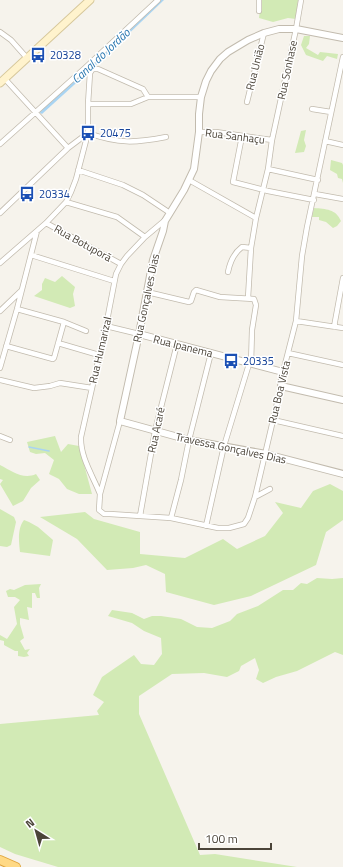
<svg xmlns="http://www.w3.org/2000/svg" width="343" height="867" font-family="'Titillium Web',sans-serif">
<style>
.green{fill:#d2eab5}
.water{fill:#a9d4f2}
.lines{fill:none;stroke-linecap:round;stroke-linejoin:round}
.stream{stroke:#a9d4f2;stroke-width:1.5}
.minor-casing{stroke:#c2bbae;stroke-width:6}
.tertiary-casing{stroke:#c2bbae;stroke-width:8}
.secondary-casing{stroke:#d6c79b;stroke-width:9}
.trunk-casing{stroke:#e0a43c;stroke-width:10}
.minor{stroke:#fff;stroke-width:4.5}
.tertiary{stroke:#fff;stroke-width:6}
.secondary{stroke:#fff3cd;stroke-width:7}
.trunk{stroke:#ffd985;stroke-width:8}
.labels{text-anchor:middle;stroke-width:3;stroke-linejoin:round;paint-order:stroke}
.transit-label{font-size:11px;fill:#164399;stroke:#fff;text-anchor:start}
.street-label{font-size:11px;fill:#4b4439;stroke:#fff}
.water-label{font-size:12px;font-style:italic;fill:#2e7ab2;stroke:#fff}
</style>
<rect width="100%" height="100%" fill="#f6f3ec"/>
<!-- green -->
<path class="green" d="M261,0h37l-2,19 -8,-1 -15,4 -14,-4z
M304,36h6l-1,8 -3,4 12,7 2,-3 18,2 -1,5 -10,-3 -4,5 -17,-6 -5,-10z
M306,130l-2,10 2,6 -2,6 -9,1 6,-22z
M331,160l11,3 1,2v18l-1,-4 -4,-1 -1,-4 -7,-4z
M314,208c12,1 22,1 27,13l-4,5 -4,2 -7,-6 -7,-2v-3h-7z
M62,276l13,11 -2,7 2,12 -5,2 -36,-12 8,-6v-6l3,-6 10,4z
M55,436l6,16 7,-8 11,2 13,48h-13l-12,-5 -8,-10 -10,-5 5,-14 -9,-7 -9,1 -6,-2 -3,-10z
M0,465c12,6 23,15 36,9l4,6 -9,8 -8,13 -10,5 -13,-22 3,-4 -3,-1z
M330,484l13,7v29l-17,12 -10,33 -65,31 -37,9 -48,-13 -1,-18 -19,-9 -13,3 -26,2 -30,-31 -37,-22 45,-5 9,7 46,13v22l45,4 38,-19 14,10 28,-13 18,-23 -8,-11 26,6 12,-17z
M0,509l14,8 2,5 -5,23 -4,2 -7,-1z
M24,520l5,2 9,5 15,13 -3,16 -30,-4c-1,-10 -3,-23 4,-32z
M317,578l15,1 11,-1v77l-8,-3 -38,19 -21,6 -13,6 -7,-4 3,-9 -4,-12 -14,8 -2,5 -12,6 -23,-4 -32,1 -33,22v18l61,141 15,-1 82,13h-239l-43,-13 -15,-7v-123l99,-9 -2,-4 7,-9 -11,-7 9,-18 32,-22 7,9 13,1 8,-11 -1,-16 -17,-7 -12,-8 -24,-7 4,-6 20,3 12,6 8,-3h9l20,3 16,8 15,1 18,-7 7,-7 21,-8 25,-16h10l8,-7 6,1z
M41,584l-2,4 1,10h-3l-2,-5h-3v15l-5,-1 2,13 -9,-2v6l4,14 -4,3 5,9 5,-1 -3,4 2,3 -5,1 -6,-1v-5h-3l-11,-6v-4l-4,-1v-5l7,4 10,-15 -3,-17 6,-7 -5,-3h-7l-2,-6 4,-2 4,1 11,-5z"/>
<!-- water -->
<path class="water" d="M160,0h4l-69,66 -53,48 -3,-2z"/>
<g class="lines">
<!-- stream -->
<path class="stream" d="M29,447l20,4"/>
<defs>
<path id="minor" d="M259,11v-11
M0,32l11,8 16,18
M91,69h7l45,20 5,8
M5,79l63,69
M247,102l17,-69
M88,104h43l17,-7h53
M312,109l19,3
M199,132h17l56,8
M242,136l-9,46 35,9 46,9
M325,141l18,4
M0,144l85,-76 73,-68
M268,169l50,11
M78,170l45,15 20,10 27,18
M189,180l67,38
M315,194l28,5
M66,202l51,15 28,20
M0,213l68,-65 20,-15c31,11 47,10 78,4
M46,223l75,41
M31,255l83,26
M0,263l46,-40 20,-21 5,-10 5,-13 12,-46v-29l2,-31 2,-3
M228,272c2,-10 6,-19 14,-25l9,1
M147,292l42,10 2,-1 3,-9 2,-2 24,7 34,2 2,6 -4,25 -1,34
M248,298l3,-50 5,-30 12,-49 4,-29 24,-111 5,-29
M17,309l47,13 22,9
M0,311l21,-20
M296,321l47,7
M106,326l33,8
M334,327l9,-49
M58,343l41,12
M6,346l47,13 1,-1 10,-36
M288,353l55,12
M0,368l17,-59 20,-78
M283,372l13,-51 6,-65 5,-29 36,-170
M0,380l34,8 16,-2 10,-3 32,5
M273,420l70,16
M120,421l-20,73 -1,16 5,4h6l61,4 47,10h11l15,-4 4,-6 7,-21 26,-111
M0,436l10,4
M100,494c-7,-18 -20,-37 -19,-57l25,-111 10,-52 5,-10 6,-8 18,-19 19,-16
M255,497l15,-8
M140,516l15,-85 22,-87
M171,518l10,-38 8,-40 22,-87
M206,526l18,-80 25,-82"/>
<path id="tertiary" d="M343,38l-47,-9h-17l-15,4 -16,7 -20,12 -8,7 -9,12 -5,10 -5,16 -2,17v18l-5,37 -10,21 -19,31 -2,10 -10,29 -14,74 -19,87 69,19 77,14 77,20
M139,334l144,38 -2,14 62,14"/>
<path id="secondary" d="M0,83l90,-83"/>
<path id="trunk" d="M0,860l16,7"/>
</defs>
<!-- minor casing -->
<use href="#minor" class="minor-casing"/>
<!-- tertiary casing -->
<use href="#tertiary" class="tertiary-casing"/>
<!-- secondary casing -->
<use href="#secondary" class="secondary-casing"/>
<!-- trunk casing -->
<use href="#trunk" class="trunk-casing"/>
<!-- minor -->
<use href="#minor" class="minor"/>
<!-- tertiary -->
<use href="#tertiary" class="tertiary"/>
<!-- secondary -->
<use href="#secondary" class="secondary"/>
<!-- trunk -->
<use href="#trunk" class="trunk"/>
</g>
<!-- icons -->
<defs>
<symbol id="bus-bare" viewBox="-9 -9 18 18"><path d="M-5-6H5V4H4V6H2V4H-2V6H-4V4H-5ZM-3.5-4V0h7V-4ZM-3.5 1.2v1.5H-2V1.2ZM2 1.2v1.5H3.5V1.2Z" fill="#1a4fb4" stroke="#fff" stroke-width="2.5" paint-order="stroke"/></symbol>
</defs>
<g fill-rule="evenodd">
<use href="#bus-bare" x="27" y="44" width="22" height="22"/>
<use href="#bus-bare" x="77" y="122" width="22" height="22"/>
<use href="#bus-bare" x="16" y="183" width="22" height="22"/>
<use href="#bus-bare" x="220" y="350" width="22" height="22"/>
</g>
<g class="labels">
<!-- transit labels -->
<g class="transit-label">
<text x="50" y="59">20328</text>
<text x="100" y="137">20475</text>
<text x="39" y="198">20334</text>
<text x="243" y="365">20335</text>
</g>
<!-- street labels -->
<g class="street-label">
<text transform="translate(255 67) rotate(-76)" y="4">Rua União</text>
<text transform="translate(287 70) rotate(-78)" y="4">Rua Sonhase</text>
<text transform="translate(235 136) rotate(7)" y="4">Rua Sanhaçu</text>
<text transform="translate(83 243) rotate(29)" y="4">Rua Botuporã</text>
<text transform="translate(146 298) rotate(-78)" y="4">Rua Gonçalves Dias</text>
<text transform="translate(183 346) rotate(14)" y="4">Rua Ipanema</text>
<text transform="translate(100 350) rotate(-77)" y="4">Rua Humarizal</text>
<text transform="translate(279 392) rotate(-77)" y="4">Rua Boa Vista</text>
<text transform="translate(156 430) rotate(-78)" y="4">Rua Acaré</text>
<text transform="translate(231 448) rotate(12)" y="4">Travessa Gonçalves Dias</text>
</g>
<!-- water labels -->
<g class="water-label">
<text transform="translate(101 56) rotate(-43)" y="4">Canal do Jordão</text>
</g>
</g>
<!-- north arrow -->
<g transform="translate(36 831) rotate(323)" stroke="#ffffff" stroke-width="3" paint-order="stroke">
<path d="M0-3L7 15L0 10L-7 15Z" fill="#4b4439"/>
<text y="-6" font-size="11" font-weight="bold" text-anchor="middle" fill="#4b4439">N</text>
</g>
<!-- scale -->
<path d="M199 843v6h72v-6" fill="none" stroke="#4b4439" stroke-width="2"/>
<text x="205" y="843" font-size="12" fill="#4b4439" stroke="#ffffff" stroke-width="3" paint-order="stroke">100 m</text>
</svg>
